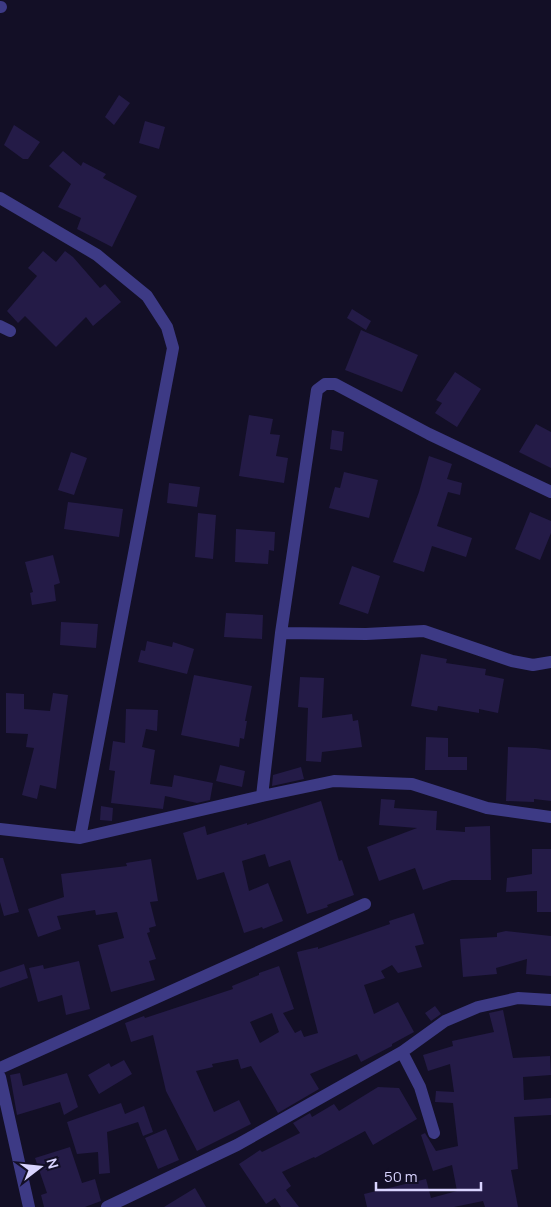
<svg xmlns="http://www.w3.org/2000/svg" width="551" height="1207" font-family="Manrope,sans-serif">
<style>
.building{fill:#241b47;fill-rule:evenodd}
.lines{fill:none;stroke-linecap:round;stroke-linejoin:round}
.street{stroke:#3d3a85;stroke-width:12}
</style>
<rect width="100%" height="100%" fill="#130f26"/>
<!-- building -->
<path class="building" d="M119,95l11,8 -16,22 -9,-8z
M145,121l20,6 -6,22 -20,-6z
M14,125l26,17 -12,17h-5l-19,-14z
M63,151l18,15 2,-4 23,12 -3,4 34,18 -25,51 -35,-18 4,-11 -23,-11 13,-23 -22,-18z
M43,251l13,11 9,-11 8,6 27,31 5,-4 16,18 -28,24 -7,-9 -30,30 -31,-31 -7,7 -11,-12 30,-35 -9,-8z
M352,309l19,12 -5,9 -19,-12z
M361,330l57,25 -16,37 -57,-22z
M455,372l26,17 -24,38 -22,-14 7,-10 -6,-3z
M249,415l24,4 -3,15 10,1 -4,21 12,2 -4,25 -45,-7z
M536,424l15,8v36l-32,-16z
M332,430l12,2 -2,19 -12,-2z
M71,452l16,6 -13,37 -16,-5z
M429,456l23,8 -5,15 15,4 -2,12 -12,-3 -11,34 35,12 -6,19 -34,-11 -8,26 -31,-10 26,-70z
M344,472l34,8 -9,38 -40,-10 6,-21 5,1z
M169,483l31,4 -3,20 -30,-4z
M68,502l55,7 -4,28 -55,-8z
M530,512l21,9v12l-11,27 -25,-11z
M198,513l18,2 -3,44 -18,-2z
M236,529l39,3 -1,19 -5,-1 -1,14 -33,-2z
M53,555l7,28 -6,2 2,16 -24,4 -2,-12 3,-1 -8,-30z
M352,566l28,10 -12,38 -29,-10z
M226,613l37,2 -1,24 -38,-2z
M61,622l37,2 -2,24 -36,-3z
M147,641l25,6 1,-5 21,7 -7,25 -49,-12 3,-12 4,1z
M421,654l26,5 -1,4 40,6 -1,6 19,4 -6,34 -19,-4v4l-41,-7 -1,5 -26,-5z
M194,675l58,11 -7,35h2l-3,18 -4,-1 -1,9 -58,-12z
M300,677l24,1 -2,40 30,-4 1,7 5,-1 4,27 -40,5 -1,10 -15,-1 2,-53 -10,-1z
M6,693l18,1v15l26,2 3,-18 15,2 -12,94 -16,-4 -3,14 -15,-4 12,-47 -8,-1 2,-13 -22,-1z
M126,709l32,1 -1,21 -11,-2 -4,18 13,3 -5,34 22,3 2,-12 39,8 -3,17 -13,3 -32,-7 -2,13 -52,-6 4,-32 -6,-1 4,-29 12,2z
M426,737l22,1v19h19v13h-42z
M508,747l28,1 15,2v51l-17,-2v3l-28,-1z
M220,765l25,6 -3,16 -26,-6z
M301,767l3,12 -32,7 1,-11z
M381,799l14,1 -1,8 43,3 -1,19 29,2v-5l25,-1 1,54h-39l-29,10 -8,-22 -36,13 -12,-34 50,-19 -38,-3z
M321,801l18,60 3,-1 12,35 -27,10 1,2 -21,7 -17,-54 -21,7 -4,-13 -23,7 7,30 19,-8 15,38 -20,8 -1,-2 -18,6 -20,-61 -27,8 -14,-47 22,-7 2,9 40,-12v2z
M101,806l12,2 -1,13 -12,-1z
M532,849h19v63h-14v-21l-31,1 1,-14 25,-4z
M0,858h3l16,54 -15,4 -4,-14z
M151,859l7,42 -8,1 6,24 -7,2 1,4 -3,1 9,26 -7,2 6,19 -44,12 -13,-47 26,-7 -7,-26 -21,3 -1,-5 -38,6 4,13 -23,8 -10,-28 36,-12 -3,-23 66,-8 -1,-3z
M414,913l10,31 -9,2 7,21 -24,6 -6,-8 -11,6 4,7 -21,7 10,29 24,-12 16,30 -22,12v2l-31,16 -4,-8 -47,20 9,15 -41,24 -27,-47 -10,3 -3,-10 -26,5 1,3 -17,4 18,41 25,-12 12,24 -54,27 -31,-60 -13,-56 -22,7 -6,-19 19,-7 1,2 88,-29 -1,-3 27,-11v-2l20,-7 15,43 -11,4 12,20 6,-3 3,7 14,-4 -21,-81 21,-5v2l72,-25 -1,-3zM272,1013l7,19 -19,11 -10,-21z
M506,931l45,5v40l-25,-2 1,-15 -31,9 1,6 -34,3 -3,-38 37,-2v-4z
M79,961l11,48 -24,6 -4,-20 -24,7 -9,-34 14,-3 1,4z
M24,964l4,14 -28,10v-16z
M435,1006l6,8 -10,7 -6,-8z
M503,1010l10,48 37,-2 1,19 -28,2 1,23 27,-2v17l-37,2 4,52 -7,1 7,37h-33l-2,-6 -29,6h-87l-3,-13 62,-15 5,19 26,-7 -5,-26 -19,6 -12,-36 4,-2 11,18 22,-5 -5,-43 -18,-1 1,-11 18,1 -4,-28 -22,7 -5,-16 30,-9 -1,-5 42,-9 -5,-19z
M124,1060l8,14 -33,20 -11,-19 21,-12 2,4z
M20,1073l3,13 44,-13 11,34 -14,8 -4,-13 -43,13 -7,-40z
M378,1087l21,1 18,31 -44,26 -8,-14 -50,27 -1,-1 -32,15 9,14 -5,4 13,17h-18l-6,-9 -9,6 -27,-40 21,-14 2,2 38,-19 -7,-10 17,-10 2,4 22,-13 5,7z
M121,1103l4,11 19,-8 9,26 -10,4 -5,-14 -31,10 3,41 -11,1 -1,-22 -21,2 -10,-32z
M166,1129l13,31 -21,9 -13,-31z
M70,1147l12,36 13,-4 6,22 -16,6h-41l-3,-12 6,-2 -12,-35z
M195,1188l11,19h-42z"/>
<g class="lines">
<!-- street -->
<path class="street" d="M0,7h1
M0,198l97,57 50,41 20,31 6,21 -93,490
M0,326l10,5
M281,633l85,1 58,-3 88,30 21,4 18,-3
M262,796l19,-163 36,-243 8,-6h10l94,50 122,58
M0,829l80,9 182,-42 72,-15 78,3 75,24 64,9
M402,1052l18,35 14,46
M0,1068l365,-164
M0,1077l29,130
M107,1207l130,-62 165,-93 43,-31 33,-14 40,-9 33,2"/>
</g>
<!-- north arrow -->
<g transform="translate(40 1167) rotate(74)" stroke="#130f26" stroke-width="4" paint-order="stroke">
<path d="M0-4L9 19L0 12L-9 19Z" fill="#d9d4ff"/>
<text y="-8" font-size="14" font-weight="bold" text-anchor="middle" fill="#d9d4ff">N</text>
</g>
<!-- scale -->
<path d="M376 1182v8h105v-8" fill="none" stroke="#d9d4ff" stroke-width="2.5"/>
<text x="384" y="1182" font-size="15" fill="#d9d4ff" stroke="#130f26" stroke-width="4" paint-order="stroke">50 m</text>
</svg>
